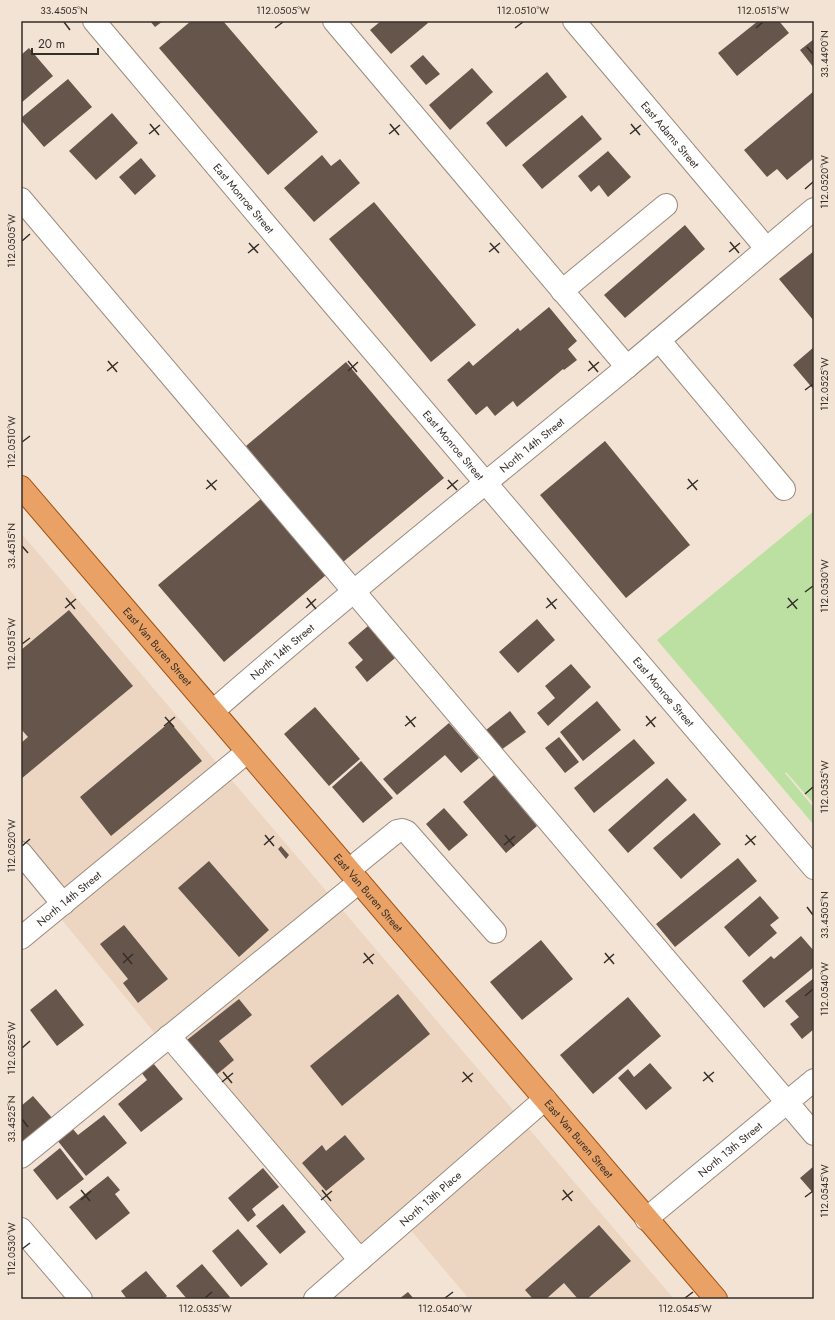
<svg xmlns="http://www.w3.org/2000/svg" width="835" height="1320" font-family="Jost,sans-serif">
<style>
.built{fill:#ecd6c2}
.green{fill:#bce0a1}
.building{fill:#65554b}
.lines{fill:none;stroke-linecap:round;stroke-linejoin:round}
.minor-casing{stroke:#9a8b7d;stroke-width:24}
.major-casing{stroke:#a1500e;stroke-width:24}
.minor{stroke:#fff;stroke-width:22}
.major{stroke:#e9a166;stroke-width:22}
.ticks{fill:none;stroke:#352f29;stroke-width:1.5}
.labels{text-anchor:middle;stroke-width:4;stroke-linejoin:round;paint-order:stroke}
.street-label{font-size:11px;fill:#352f29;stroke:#f3e3d4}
.neatline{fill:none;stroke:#352f29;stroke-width:1.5}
.ticks-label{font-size:10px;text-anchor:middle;fill:#352f29}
</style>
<rect width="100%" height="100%" fill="#f3e3d4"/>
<!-- built -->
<path class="built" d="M21,533l653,766h-205l-65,-77 -52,45 -190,-225 -141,-172z"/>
<!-- green -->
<path class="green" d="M814,511v293l-28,-32 -1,1 29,35v17l-157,-185z"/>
<!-- building -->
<path class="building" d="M150,21h13l-8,6z
M191,21h32l95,111 -50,43 -109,-127z
M381,21h45l2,2 -37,31 -21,-24z
M758,21h21l10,12 -52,43 -19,-23z
M814,39v29l-14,-18z
M29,48l24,28 -32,27v-48z
M423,55l17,19 -14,11 -16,-19z
M472,68l21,24 -43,38 -21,-25z
M547,72l20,25 -61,50 -20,-24z
M68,79l24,28 -48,40 -23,-27v-2z
M814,91v67l-27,22 -10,-11 -10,8 -23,-27z
M112,113l26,30 -42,37 -27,-29z
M582,115l20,24 -60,50 -20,-24z
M608,151l23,26 -23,20 -9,-12 -8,7 -13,-16z
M322,155l9,11 9,-7 20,24 -46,39 -30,-34z
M141,158l15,18 -21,19 -16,-18z
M374,202l102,123 -45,37 -102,-123z
M685,225l20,24 -80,69 -21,-23z
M814,251v70l-35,-42z
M549,307l28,34 -9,8 9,11 -13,10 -1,-1 -46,38 -4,-6 -18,15 -8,-10 -11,9 -29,-35 22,-19 4,5 45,-38 2,3z
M814,347v43l-21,-25z
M346,362l98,116 -101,84 -97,-116z
M605,441l85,104 -64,53 -86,-103z
M261,499l65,76 -102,87 -66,-77z
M69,610l64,76 -112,93v-36l7,-6 -7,-8v-79z
M537,619l18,21 -37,33 -19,-21z
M368,626l27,32 -28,24 -12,-15 8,-7 -15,-17z
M571,664l20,23 -43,39 -11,-13 18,-15 -10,-12z
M597,701l24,29 -38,31 -23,-29z
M315,707l45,52 -31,27 -45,-52z
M510,711l16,21 -25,18 -15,-20z
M170,722l32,39 -91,75 -31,-39z
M449,723l30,35 -18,15 -16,-18 -48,40 -14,-16z
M559,737l20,25 -14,11 -20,-25z
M634,739l21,24 -61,50 -20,-25z
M361,761l32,37 -30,25 -31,-36z
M494,775l43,51 -31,27 -43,-51z
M667,778l20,22 -59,53 -20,-23z
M444,808l24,27 -19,16 -23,-27z
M694,813l27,31 -40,35 -28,-31z
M281,846l8,9 -3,4 -8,-10z
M738,858l19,23 -82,66 -19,-23z
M209,861l60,69 -30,27 -61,-69z
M760,896l19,22 -9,7 7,8 -28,24 -25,-30z
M124,925l44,54 -30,24 -15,-20 5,-4 -28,-35z
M801,936l13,15v16l-50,41 -22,-27 29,-25 3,3z
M541,940l32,39 -51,41 -32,-38z
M814,978v51l-12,10 -12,-15 9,-7 -14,-16z
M56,989l28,36 -27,21 -27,-36z
M398,994l32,40 -88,72 -32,-40z
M628,997l33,39 -68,58 -33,-39z
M239,999l13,16 -33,26 15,19 -19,16 -28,-36z
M153,1063l30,36 -42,33 -23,-28 29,-24 -6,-8z
M650,1063l22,25 -26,22 -28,-32 10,-9 6,8z
M33,1096l20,23 -32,26v-39z
M104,1115l23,28 -41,33 -29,-36 15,-12 6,7z
M345,1135l20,24 -39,32 -24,-28 20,-18 4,6z
M60,1148l24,31 -27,21 -24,-30z
M814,1166v28l-14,-16z
M263,1168l16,19 -27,22 4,6 -8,7 -20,-24z
M108,1176l12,14 -5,4 15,19 -34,27 -27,-33z
M283,1204l23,28 -26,22 -24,-28z
M599,1225l32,36 -44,38h-9l-14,-16 -18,16h-13l-8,-9z
M238,1229l30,35 -27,23 -29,-36z
M202,1264l28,33 -2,2h-41l-11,-13z
M146,1271l21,25 -3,3h-37l-6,-8z
M408,1292l6,7h-15z"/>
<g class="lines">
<defs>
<g id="minor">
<path id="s1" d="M94,21l228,270 492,577"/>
<path d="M334,21l293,346"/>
<path id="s2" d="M574,21l192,227"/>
<path d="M21,199l793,935"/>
<path d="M562,291l104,-86"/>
<path d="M659,340l125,149"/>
<path id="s3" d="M213,711c133,-116 272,-227 408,-339 65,-54 128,-109 193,-163"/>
<path d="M21,853l42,51"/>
<path d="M349,870l48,-39 5,-1 5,2 88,100"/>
<path id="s4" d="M21,938l226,-186"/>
<path d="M169,1036l191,224"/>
<path d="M21,1157l338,-275"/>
<path id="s5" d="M646,1219l168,-139"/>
<path d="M21,1229l60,70"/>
<path id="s6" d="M315,1299l230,-200"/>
</g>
<g id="major">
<path id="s7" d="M21,487l695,812"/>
</g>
</defs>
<!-- minor casing -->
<use href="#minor" class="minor-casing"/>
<!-- major casing -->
<use href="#major" class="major-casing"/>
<!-- minor -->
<use href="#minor" class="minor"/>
<!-- major -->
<use href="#major" class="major"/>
</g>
<!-- ticks -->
<path class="ticks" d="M64,22l6,8M275,28l8,-6M515,28l8,-6M756,28l7,-6M807,47l6,7M150,124l9,11M390,124l9,11M631,124l9,11M149,134l11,-9M389,134l11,-9M630,134l11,-9M805,189l8,-7M22,241l8,-7M730,242l9,11M249,243l9,10M490,243l9,10M489,252l11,-9M729,252l11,-9M248,253l11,-9M108,361l9,11M348,361l9,11M589,361l9,11M107,371l11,-9M348,371l10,-9M588,371l11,-9M805,390l8,-6M22,442l8,-6M688,479l9,11M207,480l9,10M448,480l9,10M206,489l11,-9M447,489l11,-9M687,489l11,-9M22,546l6,7M805,592l8,-6M66,598l9,11M307,598l9,11M547,598l9,11M788,598l9,11M65,608l11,-9M306,608l10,-9M546,608l11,-9M787,608l11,-9M22,644l8,-6M406,716l9,11M646,716l9,11M165,717l9,10M164,726l11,-9M405,726l11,-9M646,726l10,-9M805,794l8,-7M265,835l9,11M505,835l9,11M746,835l9,10M264,845l10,-9M504,845l11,-9M745,845l11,-9M22,846l8,-7M807,907l6,8M123,953l9,11M364,953l9,11M605,953l9,11M123,963l10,-9M363,963l11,-9M604,963l10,-9M805,996l8,-7M22,1048l8,-7M223,1072l9,11M463,1072l9,10M704,1072l9,10M703,1081l11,-9M222,1082l11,-9M462,1082l11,-9M22,1119l6,8M81,1190l9,11M322,1190l9,11M563,1190l9,11M805,1197l8,-6M81,1200l10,-9M321,1200l11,-9M562,1200l11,-9M22,1249l8,-6M205,1298l7,-6M445,1298l8,-6M685,1298l8,-6"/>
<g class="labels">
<!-- street labels -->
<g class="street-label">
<text dy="4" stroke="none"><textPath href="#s2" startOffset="149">East Adams Street</textPath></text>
<text dy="4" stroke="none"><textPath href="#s1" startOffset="232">East Monroe Street</textPath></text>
<text dy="4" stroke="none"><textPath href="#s1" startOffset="556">East Monroe Street</textPath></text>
<text dy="4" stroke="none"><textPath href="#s3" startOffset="415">North 14th Street</textPath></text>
<text dy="4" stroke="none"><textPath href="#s7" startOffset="210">East Van Buren Street</textPath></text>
<text dy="4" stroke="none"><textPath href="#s3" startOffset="91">North 14th Street</textPath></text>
<text dy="4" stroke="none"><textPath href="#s1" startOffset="880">East Monroe Street</textPath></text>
<text dy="4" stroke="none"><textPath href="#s7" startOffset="534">East Van Buren Street</textPath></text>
<text dy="4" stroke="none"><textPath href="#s4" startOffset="62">North 14th Street</textPath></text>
<text dy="4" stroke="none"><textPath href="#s7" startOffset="858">East Van Buren Street</textPath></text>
<text dy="4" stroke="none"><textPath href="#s5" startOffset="109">North 13th Street</textPath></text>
<text dy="4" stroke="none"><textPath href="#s6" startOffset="153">North 13th Place</textPath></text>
</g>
</g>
<!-- border -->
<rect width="835" height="1320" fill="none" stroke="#f3e3d4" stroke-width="44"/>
<!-- scale -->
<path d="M32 48v6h66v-6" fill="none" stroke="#352f29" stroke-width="2"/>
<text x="38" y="48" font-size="12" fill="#352f29" stroke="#f3e3d4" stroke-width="3" paint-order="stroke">20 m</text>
<rect x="22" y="22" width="791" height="1276" class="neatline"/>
<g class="ticks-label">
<text x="64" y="14">33.4505°N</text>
<text x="283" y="14">112.0505°W</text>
<text x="523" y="14">112.0510°W</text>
<text x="763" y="14">112.0515°W</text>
<text transform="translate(824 54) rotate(-90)" y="4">33.4490°N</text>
<text transform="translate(824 182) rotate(-90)" y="4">112.0520°W</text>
<text transform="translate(11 241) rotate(-90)" y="4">112.0505°W</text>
<text transform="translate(824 384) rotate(-90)" y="4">112.0525°W</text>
<text transform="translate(11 442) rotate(-90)" y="4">112.0510°W</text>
<text transform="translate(11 546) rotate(-90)" y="4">33.4515°N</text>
<text transform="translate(824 586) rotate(-90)" y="4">112.0530°W</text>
<text transform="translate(11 644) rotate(-90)" y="4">112.0515°W</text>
<text transform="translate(824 787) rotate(-90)" y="4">112.0535°W</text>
<text transform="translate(11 846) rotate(-90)" y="4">112.0520°W</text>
<text transform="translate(824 915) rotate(-90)" y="4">33.4505°N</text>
<text transform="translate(824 989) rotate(-90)" y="4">112.0540°W</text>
<text transform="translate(11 1048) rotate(-90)" y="4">112.0525°W</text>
<text transform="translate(11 1119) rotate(-90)" y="4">33.4525°N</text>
<text transform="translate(824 1191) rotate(-90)" y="4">112.0545°W</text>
<text transform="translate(11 1249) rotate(-90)" y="4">112.0530°W</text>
<text x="205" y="1312">112.0535°W</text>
<text x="445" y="1312">112.0540°W</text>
<text x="685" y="1312">112.0545°W</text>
</g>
</svg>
